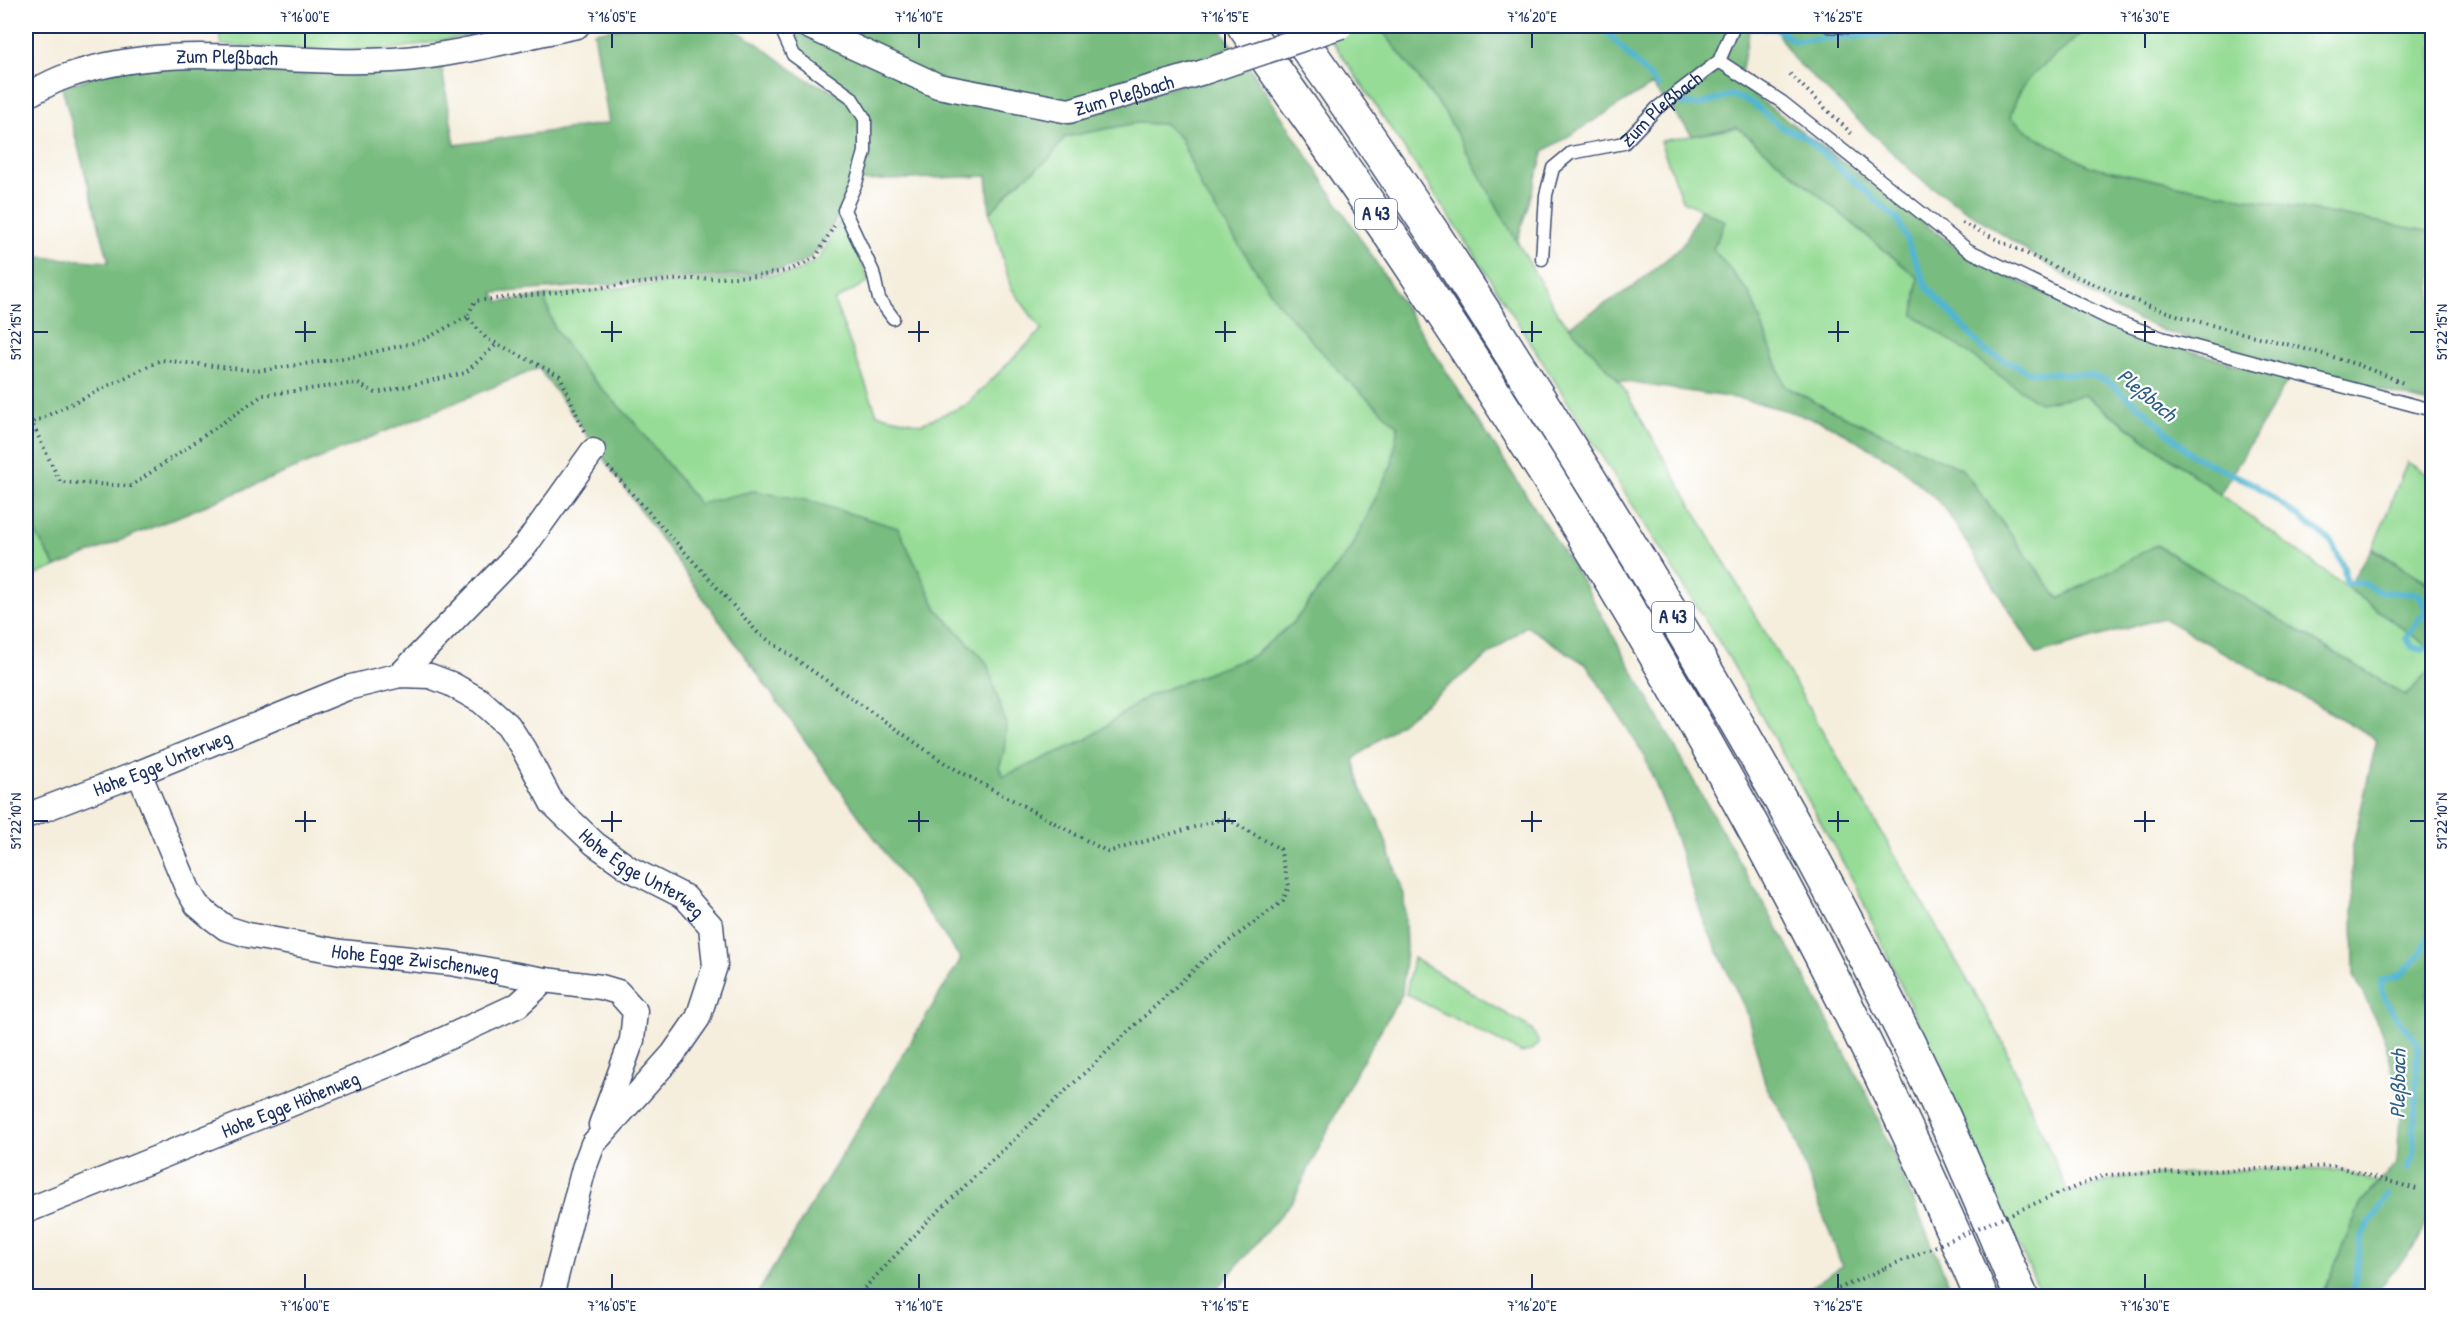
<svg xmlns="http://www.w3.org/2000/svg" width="2458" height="1322" font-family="'Patrick Hand',sans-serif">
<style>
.green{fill:#96dc96;stroke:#58867a;stroke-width:1.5}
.forest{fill:#78bc7f;stroke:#4a766e;stroke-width:1.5}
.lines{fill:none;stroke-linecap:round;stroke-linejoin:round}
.stream{stroke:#52b6d1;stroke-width:6}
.service-casing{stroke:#3c4c71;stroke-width:15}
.minor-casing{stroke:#3c4c71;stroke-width:27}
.motorway-casing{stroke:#3c4c71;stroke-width:36}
.path{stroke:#3c4c71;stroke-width:4;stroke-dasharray:1.5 4.5;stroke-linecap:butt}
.service{stroke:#fff;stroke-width:12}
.minor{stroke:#fff;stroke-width:24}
.motorway{stroke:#fff;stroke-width:33}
.minor-bridge-casing{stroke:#3c4c71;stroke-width:27;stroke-linecap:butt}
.path-bridge{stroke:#3c4c71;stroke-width:4;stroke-dasharray:1.5 4.5;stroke-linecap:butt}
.minor-bridge{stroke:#fff;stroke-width:24}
.ticks{fill:none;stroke:#1b2f5e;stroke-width:2}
.labels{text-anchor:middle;stroke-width:4.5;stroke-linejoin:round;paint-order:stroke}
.shield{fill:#fff;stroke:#5f6d8e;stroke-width:1.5}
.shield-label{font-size:18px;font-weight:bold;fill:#1b2f5e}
.street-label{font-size:20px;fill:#1b2f5e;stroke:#fff}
.water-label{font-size:21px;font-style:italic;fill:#2e5e86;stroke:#fff}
.neatline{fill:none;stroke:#1b2f5e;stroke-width:2}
.ticks-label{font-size:15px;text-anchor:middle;fill:#1b2f5e}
</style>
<rect width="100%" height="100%" fill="#fff"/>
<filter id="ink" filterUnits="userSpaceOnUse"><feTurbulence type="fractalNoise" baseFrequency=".0167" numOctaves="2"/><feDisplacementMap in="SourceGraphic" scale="12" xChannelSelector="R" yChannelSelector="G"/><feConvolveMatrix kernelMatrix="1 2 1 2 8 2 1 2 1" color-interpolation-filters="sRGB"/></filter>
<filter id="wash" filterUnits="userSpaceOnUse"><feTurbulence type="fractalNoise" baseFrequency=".008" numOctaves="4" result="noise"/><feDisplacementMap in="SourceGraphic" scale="24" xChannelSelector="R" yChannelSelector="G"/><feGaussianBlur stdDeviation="1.35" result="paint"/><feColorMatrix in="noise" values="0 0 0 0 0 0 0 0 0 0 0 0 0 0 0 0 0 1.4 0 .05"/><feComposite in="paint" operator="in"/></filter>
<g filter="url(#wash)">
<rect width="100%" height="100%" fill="#f5eedd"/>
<!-- green -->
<path class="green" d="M217,26h308l-131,23 -58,2 -114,-6z
M1355,26h24l66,87 113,201 61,67 382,657 67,155 55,-16 139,-8 77,1 40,13 -18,20 -36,85 -6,8h-277l-187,-412 -127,-228 -256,-406 -143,-214z
M2087,26h345v206l-236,-43 -107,-23 -53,-29 -25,-19c6,-37 26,-47 53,-69 8,-7 16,-15 23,-23z
M1136,123l29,1 16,15 22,52 144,189 51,46 -6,38 -40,83 -59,76 -40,33 -105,40 -62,44 -82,36 -5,-9 5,-14 -17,-90 -50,-54 -39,-81 -93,-28 -52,-9 -54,13 -65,-82 -53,-55 -27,-40 -10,-31 123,-13 127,-10 25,-14 24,-44 26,66 -35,20 43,113 44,10 45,-19 76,-75 -31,-42 -21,-75 26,-29 32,-24 17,-23z
M1738,128l180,150 -4,37 125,88 45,-8 348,255v18l-26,28 -249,-151 -98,54 -97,-130 -134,-60 -43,-23 -35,-92 -37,-45 12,-28 -43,-21 -22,-59z
M2407,462l25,15v108l-59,-37z
M26,517l30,50 -30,12z
M1413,958l119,71 7,14 -7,7 -10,3 -116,-59z"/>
<!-- forest -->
<path class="forest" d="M634,26h89c29,9 52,32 77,49 14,10 36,14 48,26 4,4 12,13 14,18 11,29 -28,114 -48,135 -13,14 -38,16 -55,19l-266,20 6,9 45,-6 10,31 27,40 53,55 65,82 54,-13 52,9 93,28 39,81 50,54 19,62 -2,28 -5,14 5,9 82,-36 62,-44 105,-40 40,-33 59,-76 40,-83 6,-38 -51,-46 -70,-78 -74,-111 -22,-52 -16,-15 -29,-1 -71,14 -17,23 -32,24 -26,29 -3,-37 -127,5 8,-28 1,-33 -14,-25 -60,-43 -12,-26h8l53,19 93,45 131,25 181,-49 336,520 53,94 59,107 97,170 75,141 85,198h-97l-2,-3 -12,3h-46l45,-30 -52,-140 -25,-42 -18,-71 -43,-91 -36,-107 -25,-62 -56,-88 -61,-39 -172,133 7,29 19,36 24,71 2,54 -4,45 -45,76 -63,129 -83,97h-455l205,-337 -422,-591 -483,199 -30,-50v-261l83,6 -47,-175c29,-9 59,-22 89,-24 96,-10 193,10 290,0l14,82 154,-22 -15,-91z
M819,26h399l15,20 -36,14 7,12 -135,36 -130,-26z
M1379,26h371l-11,58 234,176 134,62 51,19 130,39 -68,114 -135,-99 -46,8 -125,-88 4,-37 -181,-151 -44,9 -41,-51 -108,66 -27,91 -72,-129z
M1773,26h47l12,2 76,-2h179c-8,8 -15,16 -23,23 -27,22 -47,33 -53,69l25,19 53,29 107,23 236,43v172l-263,-71 -54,-23 -195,-131 -127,-121z
M1701,209l24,12 -12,28 37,45 35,92 43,23 134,60 97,130 97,-54 250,151 26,-28v305l-5,24 5,48v156l-13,39 -46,56h-54l6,-8 36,-85 36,-40 4,-60 -17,-66 -30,-62 -2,-126 25,-110 -214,-121 -126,36 -93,-147 -47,-43 -69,-40 -43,-14 -44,-11 -122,-18 -50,-55 64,-39 48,-40z
M2372,549l60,37v64l-85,-63z"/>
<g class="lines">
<!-- stream -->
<path class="stream" d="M1601,26l57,60
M1748,27l29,2 17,12 94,-7 43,-8
M1684,104l15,1 32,-10 20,7 30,25 24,10 93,83 29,67 58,64 45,21 60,3 17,6 39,31 47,44 61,28 77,57 13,27 2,15h17l17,9 39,2 7,16 -20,28 6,9 10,3 10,-5
M2432,864l-5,1 5,48
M2408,1169l5,-13 5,-112c-12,-16 -40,-45 -37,-64l20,-5 20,-22 11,-24
M2348,1296l7,-14 6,-45 27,-42"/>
</g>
</g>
<g filter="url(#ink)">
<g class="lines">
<defs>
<g id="service">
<path d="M780,26l13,29 58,42 14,22v33l-9,31 -12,27 29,62 6,27 14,19"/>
<path d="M1829,26l39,2 35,-2"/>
<path d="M1719,61l63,41 186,148 142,69 52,19 270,72"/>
<path id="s1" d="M1542,259l4,-64 7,-27 18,-15 53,-10 33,-35 62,-47 15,-35"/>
</g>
<g id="minor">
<path id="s2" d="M808,26l130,60 131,25 135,-39"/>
<path id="s3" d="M26,96c13,-7 26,-15 41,-20 109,-38 215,-9 326,-16 62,-4 124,-22 184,-34"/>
<path d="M400,675l125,-129 68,-95"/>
<path id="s4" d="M139,773l49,117 9,15 14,12 15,11 22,7 93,17 109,11 95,17 56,7 17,5 17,19 -3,29 -31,85"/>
<path id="s5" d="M26,816l113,-43 208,-85 53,-13 30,1 21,8 30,17 27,24 16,25 28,53 43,41 35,25 55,28 26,29 4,40 -17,52 -25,36 -80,90 -9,24 -33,128"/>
<path id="s6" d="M26,1211l369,-149 123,-57 27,-25"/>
</g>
<path id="motorway" d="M1244,26c59,85 120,168 177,255 214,322 409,659 560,1015
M1291,26c95,131 183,268 269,406 136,216 267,437 376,668 30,65 57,131 85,196"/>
</defs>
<!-- service casing -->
<use href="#service" class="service-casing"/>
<!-- minor casing -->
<use href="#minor" class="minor-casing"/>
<!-- motorway casing -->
<use href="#motorway" class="motorway-casing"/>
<!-- path -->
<path class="path" d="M1790,74l64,62
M1962,223c75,35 148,73 228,96 72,21 147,33 215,65
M467,317l-46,24 -64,15 -100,15 -96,-11 -129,63 28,59 71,4 132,-91 93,-12 20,10 89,-20 32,-29
M584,431l-24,-55 -74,-38 -19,-21 8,-16 195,-21 87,-4 33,-6 26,-13 18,-31
M608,467l150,166 188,131 162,88 118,-34 54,31 9,37 -6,15 -78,58 -276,261 -72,76
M2050,1197l55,-22 230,-9 85,24
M1822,1296l63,-28"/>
<!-- service -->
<use href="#service" class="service"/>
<!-- minor -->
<use href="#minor" class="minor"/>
<!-- motorway -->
<use href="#motorway" class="motorway"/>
<defs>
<path id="minor-bridge" d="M1204,72l137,-46"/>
</defs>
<!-- minor-bridge casing -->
<use href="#minor-bridge" class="minor-bridge-casing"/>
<!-- path-bridge -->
<path class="path-bridge" d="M1885,1268l165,-71"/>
<!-- minor-bridge -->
<use href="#minor-bridge" class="minor-bridge"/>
</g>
</g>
<!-- ticks -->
<path class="ticks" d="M305,33v15M612,33v15M919,33v15M1225,33v15M1532,33v15M1838,33v15M2145,33v15M305,321v21M612,321v21M919,321v21M1225,321v21M1532,321v21M1838,321v21M2145,321v21M33,332h15M295,332h21M601,332h21M908,332h21M1215,332h21M1521,332h21M1828,332h21M2134,332h21M2410,332h15M305,811v21M612,811v21M919,811v21M1225,811v21M1532,811v21M1838,811v21M2145,811v21M33,821h15M295,821h21M601,821h21M908,821h21M1215,821h21M1521,821h21M1828,821h21M2134,821h21M2410,821h15M305,1274v15M612,1274v15M919,1274v15M1225,1274v15M1532,1274v15M1838,1274v15M2145,1274v15"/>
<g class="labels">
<!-- shield labels -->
<g class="shield">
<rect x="1355" y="199" width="42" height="30" rx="4.5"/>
<rect x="1652" y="602" width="42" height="30" rx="4.5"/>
</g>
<g class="shield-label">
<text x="1376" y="220">A 43</text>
<text x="1673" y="623">A 43</text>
</g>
<!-- street labels -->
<g class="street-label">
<text dy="7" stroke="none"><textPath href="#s3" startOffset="208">Zum Pleßbach</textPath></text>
<text dy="7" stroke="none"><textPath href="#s2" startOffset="334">Zum Pleßbach</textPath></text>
<text dy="7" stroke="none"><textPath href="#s1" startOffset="220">Zum Pleßbach</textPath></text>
<text dy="7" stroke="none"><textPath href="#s5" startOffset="146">Hohe Egge Unterweg</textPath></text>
<text dy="7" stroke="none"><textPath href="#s5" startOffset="728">Hohe Egge Unterweg</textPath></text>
<text dy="7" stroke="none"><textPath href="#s4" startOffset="374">Hohe Egge Zwischenweg</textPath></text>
<text dy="7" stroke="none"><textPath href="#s6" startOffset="285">Hohe Egge Höhenweg</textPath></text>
</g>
<!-- water labels -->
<g class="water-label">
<text transform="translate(2147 395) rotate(40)" y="7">Pleßbach</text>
<text transform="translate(2398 1084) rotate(-89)" y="7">Pleßbach</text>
</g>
</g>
<!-- margin -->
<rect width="2458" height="1322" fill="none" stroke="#fff" stroke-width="66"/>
<rect x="33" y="33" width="2392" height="1256" class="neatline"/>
<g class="ticks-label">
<text x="305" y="22">7°16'00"E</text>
<text x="612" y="22">7°16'05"E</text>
<text x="919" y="22">7°16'10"E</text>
<text x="1225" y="22">7°16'15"E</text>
<text x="1532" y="22">7°16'20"E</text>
<text x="1838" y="22">7°16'25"E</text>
<text x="2145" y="22">7°16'30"E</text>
<text transform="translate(16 332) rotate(-90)" y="5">51°22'15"N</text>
<text transform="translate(2442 332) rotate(-90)" y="5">51°22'15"N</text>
<text transform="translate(16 821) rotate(-90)" y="5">51°22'10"N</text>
<text transform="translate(2442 821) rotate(-90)" y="5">51°22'10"N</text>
<text x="305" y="1311">7°16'00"E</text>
<text x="612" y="1311">7°16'05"E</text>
<text x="919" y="1311">7°16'10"E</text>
<text x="1225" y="1311">7°16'15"E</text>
<text x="1532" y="1311">7°16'20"E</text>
<text x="1838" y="1311">7°16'25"E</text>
<text x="2145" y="1311">7°16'30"E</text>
</g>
</svg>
